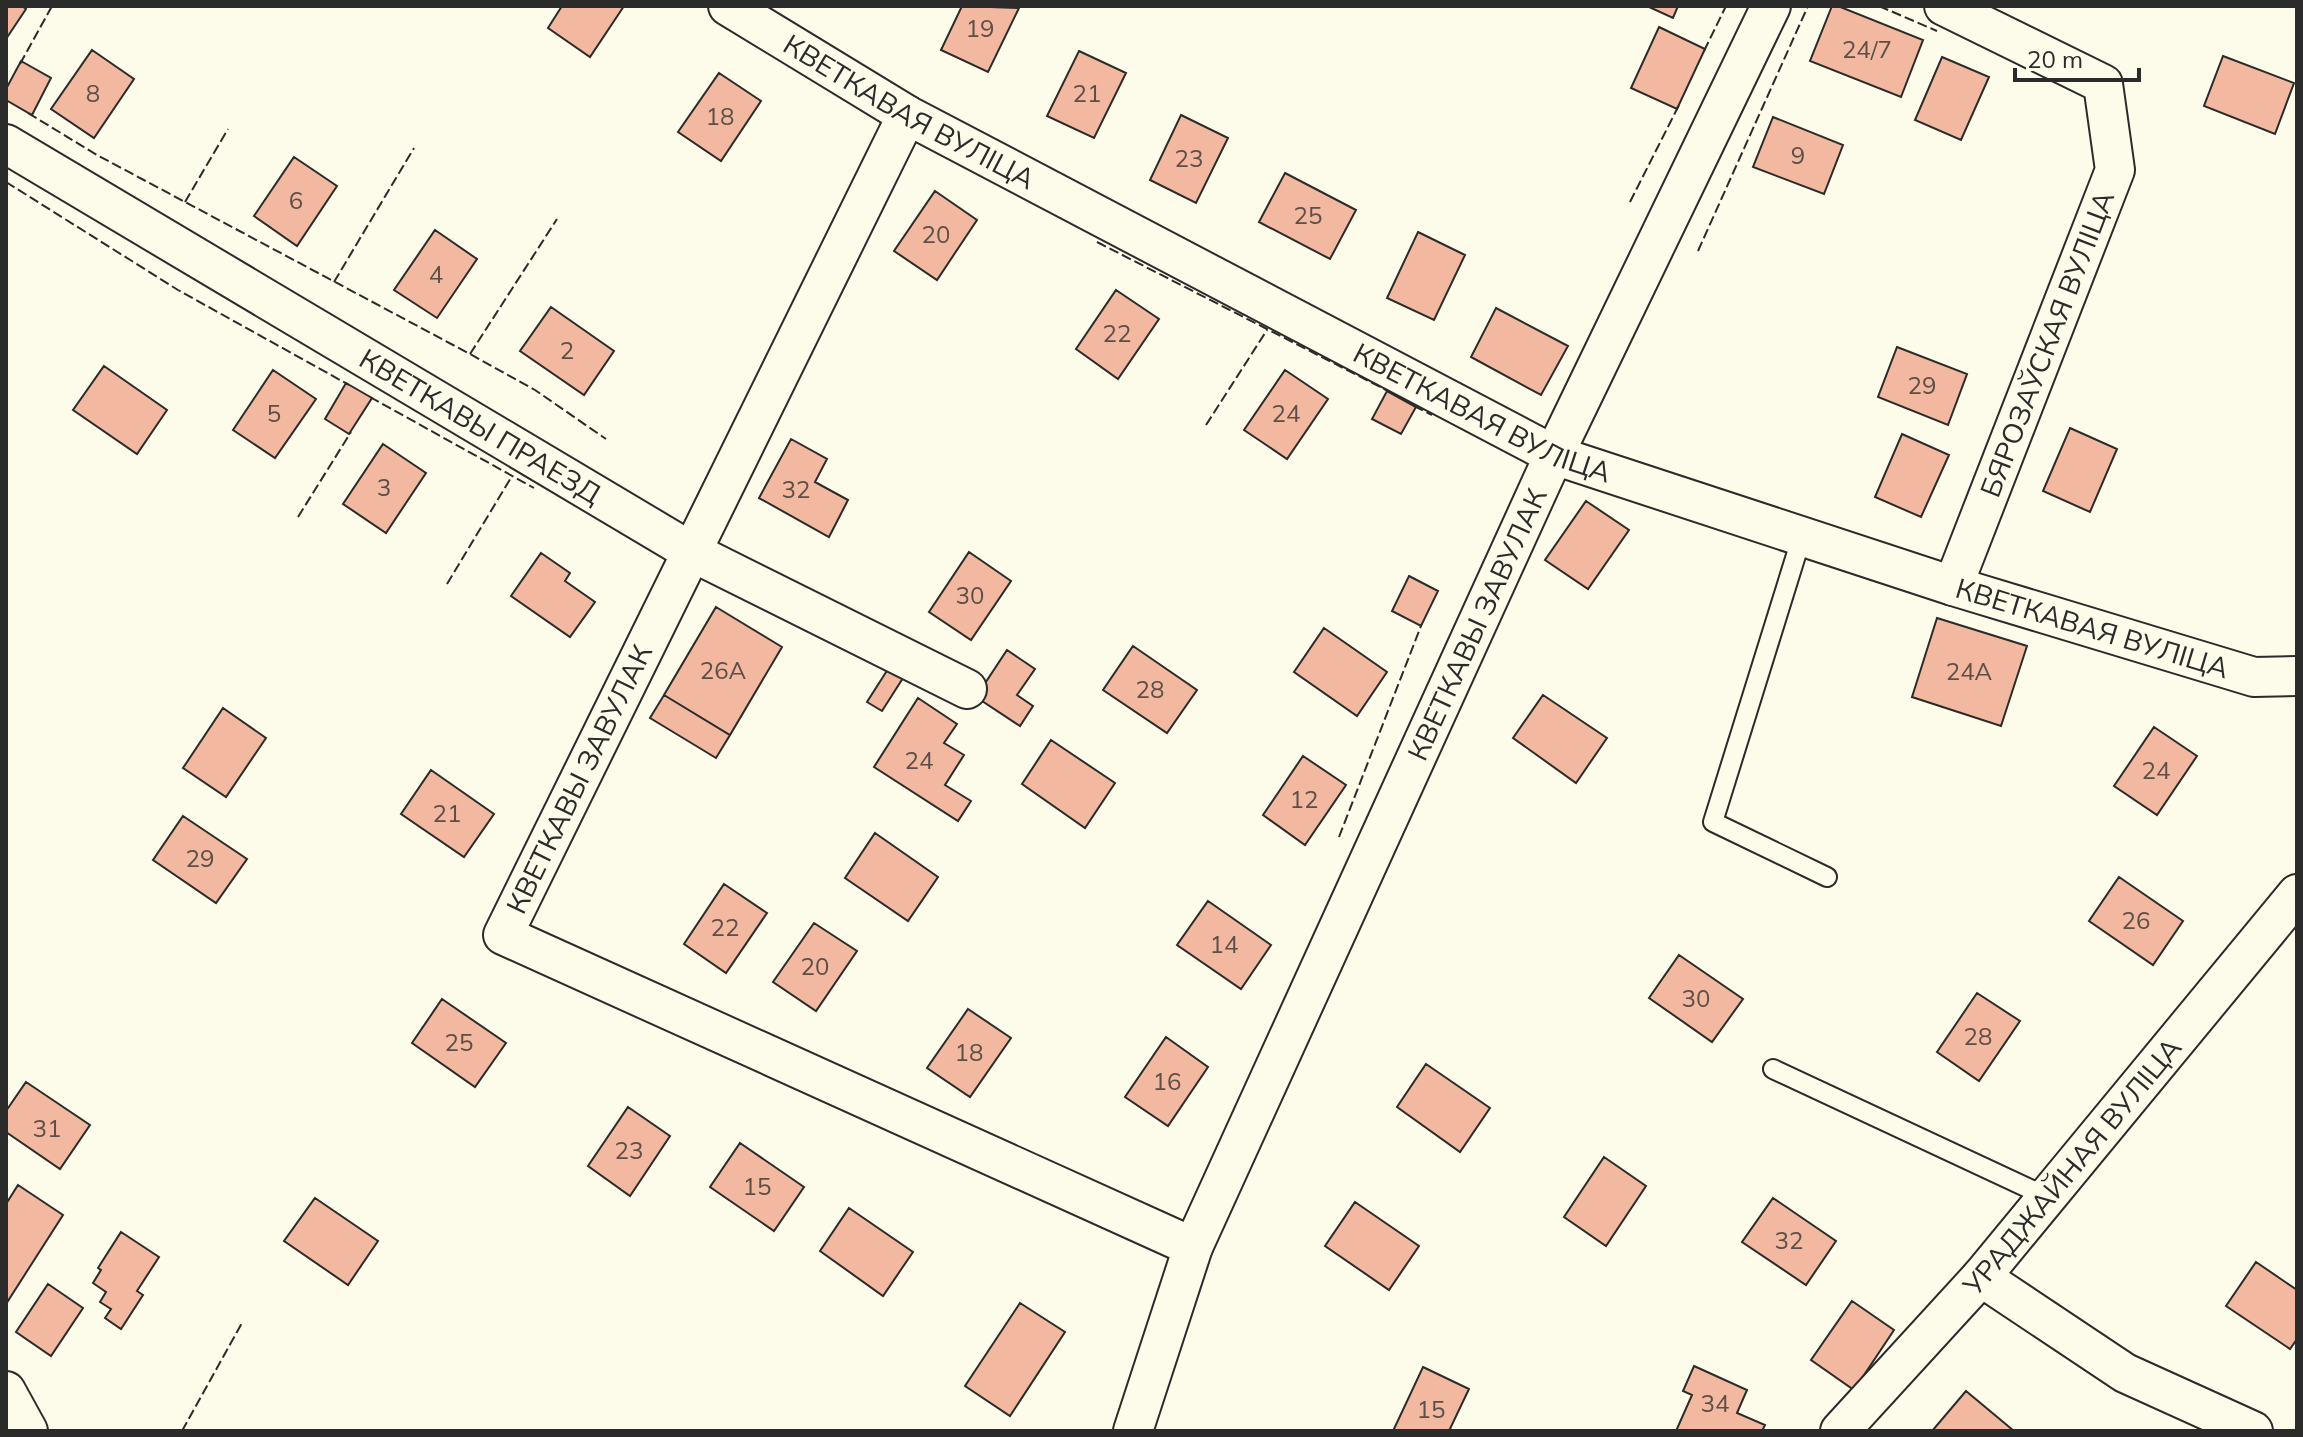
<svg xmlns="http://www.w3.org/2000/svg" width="2303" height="1437" font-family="Mulish,sans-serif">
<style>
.building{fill:#f2b8a0;stroke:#2b2b2b;stroke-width:2}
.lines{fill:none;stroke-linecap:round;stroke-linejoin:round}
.lane-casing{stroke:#2b2b2b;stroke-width:22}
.street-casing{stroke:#2b2b2b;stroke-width:42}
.lane{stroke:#fdfbea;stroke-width:18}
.street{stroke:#fdfbea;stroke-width:38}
.fence{stroke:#2b2b2b;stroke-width:2;stroke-dasharray:10 4;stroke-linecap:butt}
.labels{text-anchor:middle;stroke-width:6;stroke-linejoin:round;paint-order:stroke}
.number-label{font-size:24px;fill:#5d4e48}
.street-label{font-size:28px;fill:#2b2b2b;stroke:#fdfbea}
</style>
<rect width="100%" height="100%" fill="#fdfbea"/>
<!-- building -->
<path class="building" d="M6,6h16l4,3 -20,30z
M562,6h62l-34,51 -42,-29z
M962,6l57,2 -31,64 -47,-22z
M1647,6h31l-5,12z
M1832,6h6l85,34 -22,57 -91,-36z
M1659,27l46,22 -28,60 -46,-21z
M92,50l42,29 -40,59 -43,-29z
M1079,51l47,22 -32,65 -47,-22z
M2223,56l71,27 -19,51 -71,-28z
M1942,57l47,20 -28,63 -46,-20z
M21,61l30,17 -19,37 -26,-15v-11z
M719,73l42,28 -40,60 -43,-29z
M1181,115l47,23 -32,65 -46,-23z
M1773,117l70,28 -19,49 -71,-27z
M294,157l43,29 -40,60 -43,-30z
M1285,173l71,37 -26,49 -71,-37z
M935,191l42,29 -40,60 -43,-29z
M435,230l42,29 -40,59 -43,-28z
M1418,232l47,23 -31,65 -47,-22z
M1116,290l43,29 -41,60 -42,-30z
M551,307l63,44 -30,44 -64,-44z
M1496,308l72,38 -27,49 -70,-38z
M1897,347l70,27 -19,51 -70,-28z
M104,366l63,44 -30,44 -64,-44z
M273,370l43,29 -41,59 -42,-28z
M1285,370l43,29 -41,60 -43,-29z
M346,383l26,15 -23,36 -24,-15z
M1387,391l29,16 -15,27 -29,-15z
M2070,428l47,21 -27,63 -47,-21z
M1902,434l47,21 -28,62 -46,-20z
M791,439l36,20 -12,23 33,18 -19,37 -70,-39z
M383,444l43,29 -40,60 -43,-29z
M1586,501l43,29 -41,59 -43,-29z
M969,552l42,29 -40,59 -42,-28z
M541,553l29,20 -5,8 30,21 -25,35 -59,-41z
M1409,576l29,15 -17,35 -29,-15z
M716,607l66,40 -52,88 -66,-40z
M1937,618l90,28 -26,80 -89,-29z
M1324,628l63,44 -30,44 -63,-44z
M1133,646l64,44 -30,43 -64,-43z
M1007,650l28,19 -18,26 16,11 -13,20 -44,-29z
M888,669l15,9 -21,33 -15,-9z
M664,695l66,40 -14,23 -66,-40z
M1543,695l64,43 -31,45 -63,-45z
M918,698l39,26 -13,19 20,12 -19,30 26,16 -13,20 -84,-54z
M223,708l43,30 -40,59 -43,-29z
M2154,727l43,29 -40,59 -43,-29z
M1051,740l64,43 -30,45 -63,-44z
M1303,756l43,29 -41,60 -42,-30z
M431,770l63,44 -30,43 -63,-43z
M183,816l64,43 -31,44 -63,-43z
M875,833l63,44 -30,44 -63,-43z
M2119,877l64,44 -30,44 -64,-44z
M724,884l43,29 -41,60 -42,-29z
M1208,901l63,44 -30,44 -64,-44z
M814,923l43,28 -41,60 -43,-29z
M1679,955l64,44 -31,43 -63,-44z
M1977,993l43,28 -41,60 -42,-29z
M442,999l64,44 -31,44 -63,-44z
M968,1009l43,29 -41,59 -43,-29z
M1166,1037l42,30 -40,59 -43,-29z
M1426,1064l64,44 -30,44 -63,-45z
M26,1082l64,43 -30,44 -54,-37v-21z
M628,1107l42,29 -40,60 -42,-30z
M740,1143l64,44 -30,44 -64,-44z
M1604,1157l42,29 -40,60 -42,-29z
M18,1185l45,30 -57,89v-100z
M315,1198l63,43 -30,44 -64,-44z
M1773,1198l63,43 -30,44 -64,-43z
M1355,1202l64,44 -30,44 -64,-44z
M849,1208l64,44 -30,44 -63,-45z
M121,1232l38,25 -22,34 6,4 -22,34 -16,-11 6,-9 -11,-7 6,-10 -13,-9 8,-13 -3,-2z
M2256,1262l41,28v49l-7,10 -64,-43z
M48,1284l35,24 -32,48 -35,-24z
M1852,1301l42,29 -40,60 -43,-30z
M1020,1303l45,29 -55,84 -45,-30z
M1694,1366l53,24 -10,23 28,12 -3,6h-86l16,-36 -9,-4z
M1423,1367l46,22 -20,42h-56z
M1966,1391l48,40h-82z"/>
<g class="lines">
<defs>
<path id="lane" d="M1802,536l-89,286 114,55
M1773,1069l274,128"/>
<g id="street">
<path id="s1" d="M728,6l179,109 647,340 399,131 301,91 43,-1"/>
<path d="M1944,6l159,78 12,86 -162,416"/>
<path d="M907,115l-404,820 690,312"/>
<path id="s2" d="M6,144l684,407 277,138"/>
<path d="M1981,1277l144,96 128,58"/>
<path d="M6,1391l22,40"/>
<path id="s3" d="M1133,1431l60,-184 361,-792 217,-449"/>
<path id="s4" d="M1840,1431l141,-154 316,-383"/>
</g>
</defs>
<!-- lane casing -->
<use href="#lane" class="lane-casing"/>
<!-- street casing -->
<use href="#street" class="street-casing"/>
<!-- lane -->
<use href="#lane" class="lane"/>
<!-- street -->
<use href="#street" class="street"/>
<!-- fence -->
<path class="fence" d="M1879,6l58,25
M1704,51l22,-45
M20,64l32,-58
M28,113l69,42 373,199 65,36 71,49
M6,182l172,108 171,95
M185,202l43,-73
M1630,202l49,-97
M1097,242l293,150
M1698,251l110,-245
M334,282l80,-134
M470,354l87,-135
M370,397l164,91
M1414,406l18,9
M1206,425l61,-95
M298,517l53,-85
M447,584l65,-108
M1339,837l82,-211
M182,1431l60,-108"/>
</g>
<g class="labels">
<!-- number labels -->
<g class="number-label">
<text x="980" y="37">19</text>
<text x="1867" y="58">24/7</text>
<text x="93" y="102">8</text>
<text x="1087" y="102">21</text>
<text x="720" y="125">18</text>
<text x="1798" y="164">9</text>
<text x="1189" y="167">23</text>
<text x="296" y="209">6</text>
<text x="1308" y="224">25</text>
<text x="936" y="243">20</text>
<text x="436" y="283">4</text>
<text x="1117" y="342">22</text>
<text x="567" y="359">2</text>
<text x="1922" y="394">29</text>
<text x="274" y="422">5</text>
<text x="1286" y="422">24</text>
<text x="384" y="496">3</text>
<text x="796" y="498">32</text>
<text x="970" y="604">30</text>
<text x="723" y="679">26А</text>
<text x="1969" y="680">24А</text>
<text x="1150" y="698">28</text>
<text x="919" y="769">24</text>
<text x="2156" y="779">24</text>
<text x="1304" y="808">12</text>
<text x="447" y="822">21</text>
<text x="200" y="867">29</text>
<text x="2136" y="929">26</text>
<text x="725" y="936">22</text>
<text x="1224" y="953">14</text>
<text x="815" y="975">20</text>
<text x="1696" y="1007">30</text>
<text x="1978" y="1045">28</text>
<text x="459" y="1051">25</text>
<text x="969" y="1061">18</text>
<text x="1167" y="1090">16</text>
<text x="47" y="1137">31</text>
<text x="629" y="1159">23</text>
<text x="757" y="1195">15</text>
<text x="1789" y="1249">32</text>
<text x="1715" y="1412">34</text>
<text x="1431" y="1418">15</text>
</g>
<!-- street labels -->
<g class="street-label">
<text dy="10" stroke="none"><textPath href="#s1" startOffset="210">КВЕТКАВАЯ ВУЛІЦА</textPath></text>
<text transform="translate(2047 344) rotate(-69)" y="10">БЯРОЗАЎСКАЯ ВУЛІЦА</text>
<text dy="10" stroke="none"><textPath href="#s1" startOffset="858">КВЕТКАВАЯ ВУЛІЦА</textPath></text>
<text dy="10" stroke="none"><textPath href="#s2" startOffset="552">КВЕТКАВЫ ПРАЕЗД</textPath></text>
<text dy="10" stroke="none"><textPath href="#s3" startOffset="878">КВЕТКАВЫ ЗАВУЛАК</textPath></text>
<text dy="10" stroke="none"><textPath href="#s1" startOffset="1506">КВЕТКАВАЯ ВУЛІЦА</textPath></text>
<text transform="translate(579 779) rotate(-64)" y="10">КВЕТКАВЫ ЗАВУЛАК</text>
<text dy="10" stroke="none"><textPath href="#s4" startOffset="352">УРАДЖАЙНАЯ ВУЛІЦА</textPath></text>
</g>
</g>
<!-- border -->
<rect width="2303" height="1437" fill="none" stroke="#2b2b2b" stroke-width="16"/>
<!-- scale -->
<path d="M2015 68v12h124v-12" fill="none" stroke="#2b2b2b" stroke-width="4"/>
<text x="2027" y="68" font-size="24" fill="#2b2b2b" stroke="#fdfbea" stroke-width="6" paint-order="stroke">20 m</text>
</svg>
